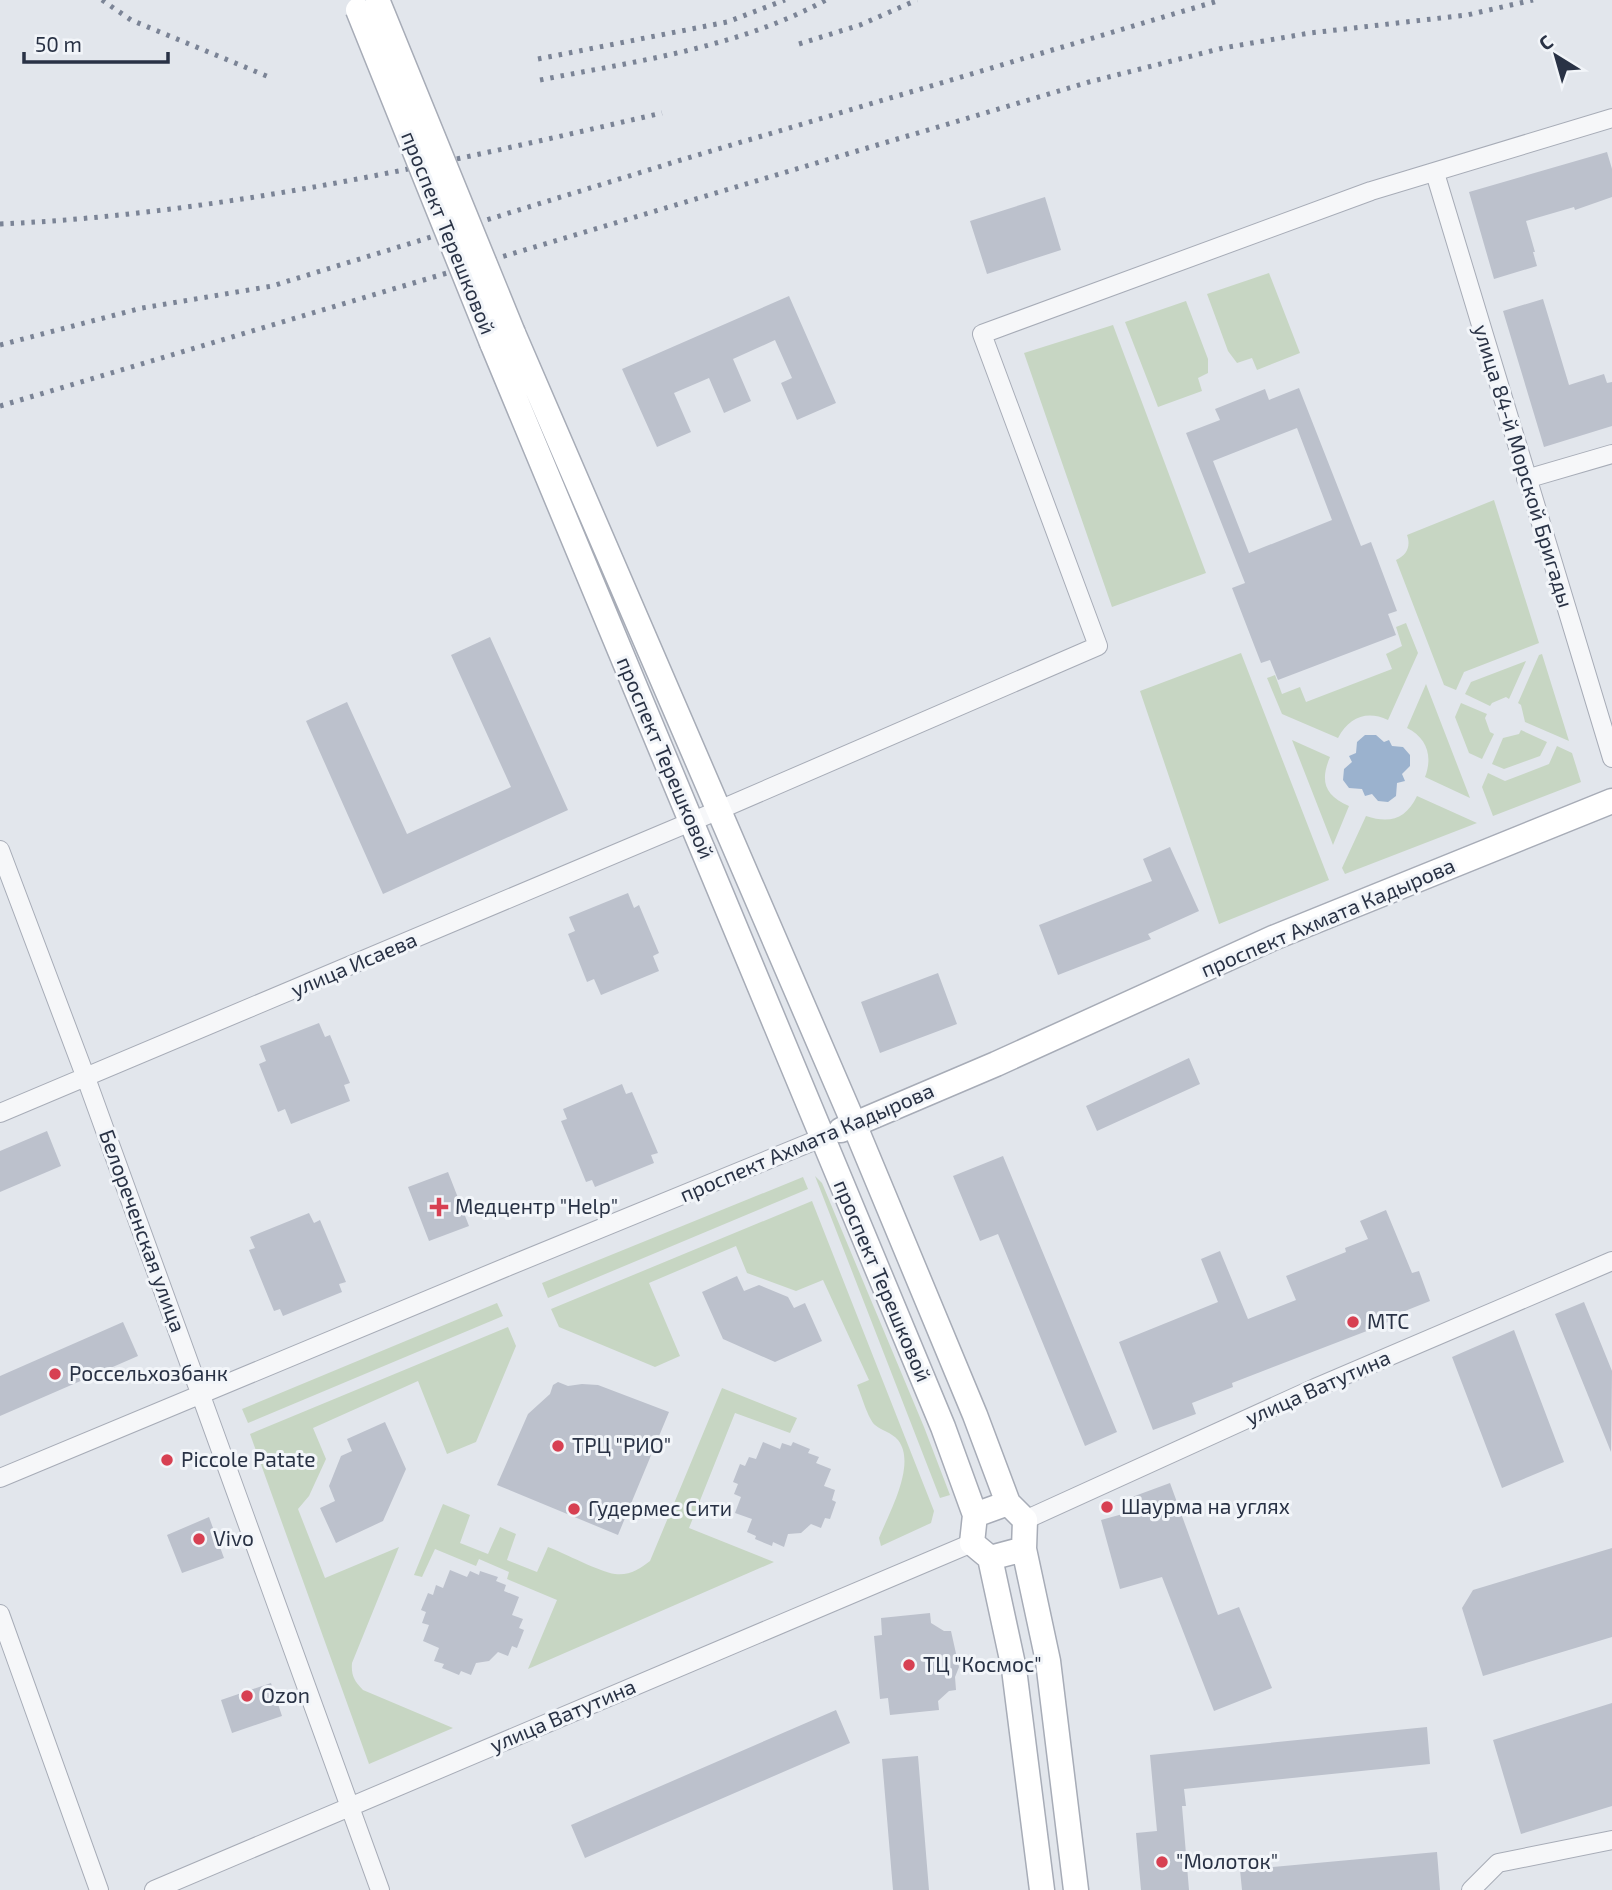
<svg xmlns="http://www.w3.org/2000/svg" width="1612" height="1890" font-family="'Exo 2',sans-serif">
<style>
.green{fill:#c7d6c3}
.water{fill:#9bb2ce}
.building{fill:#bcc1cc;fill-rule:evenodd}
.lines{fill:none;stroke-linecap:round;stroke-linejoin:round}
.street-casing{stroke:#a7acb7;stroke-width:20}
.secondary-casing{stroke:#a7acb7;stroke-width:27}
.street{stroke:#f6f7f9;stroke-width:18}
.secondary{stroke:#fff;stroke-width:24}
.rail{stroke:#7b8496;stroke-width:5;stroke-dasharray:3.5 7;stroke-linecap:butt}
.secondary-bridge-casing{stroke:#a7acb7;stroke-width:27;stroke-linecap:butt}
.secondary-bridge{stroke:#fff;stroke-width:24}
.poi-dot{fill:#d74052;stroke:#f2f5f9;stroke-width:2.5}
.labels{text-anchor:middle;stroke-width:6;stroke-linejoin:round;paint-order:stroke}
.street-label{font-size:21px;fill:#293245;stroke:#f2f5f9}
.poi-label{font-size:21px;fill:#293245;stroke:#f2f5f9;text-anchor:start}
</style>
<rect width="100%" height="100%" fill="#e2e6ec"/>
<!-- green -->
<path class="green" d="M1269,273l31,80 -43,17 -5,-12 -15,5 -9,-12 -21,-57z
M1186,301l22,58v14l-10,5 4,13 -44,16 -33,-85z
M1113,325l93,248 -94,34 -88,-254z
M1494,500l45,143 -75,29 -8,18 -12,-5 -48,-125c11,-5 15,-14 11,-25z
M1406,623l12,30 -30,67c-21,-10 -39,-3 -50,18l-56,-24 -15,-36 8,-3 7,19 18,-7 6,15 86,-33 -6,-15 16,-8 -6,-19z
M1241,653l88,227 -110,44 -79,-233z
M1542,654l27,87 -44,-19 -4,-17 -3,-2 21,-48z
M1526,661l-17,38 -3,-2 -14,6 -2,3 -25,-12 6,-12z
M1426,684l44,114 -45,-21c8,-21 2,-39 -18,-49z
M1461,703l26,11 -2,4 5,14 4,2 -12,25 -13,-6 -14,-36z
M1521,730l26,12 -7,14 -36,13 -12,-5 11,-26 16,-4z
M1292,740l38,17c-10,24 -6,38 19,49l-16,39z
M1557,746l15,7 9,29 -88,34 -11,-29 6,-14 17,8 44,-17z
M1417,796l60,27 -132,51 -3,-6 24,-52c24,8 40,3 51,-20z
M815,1176l7,7 102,244 26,68 -10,3z
M803,1177l5,12 -260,109 -6,-15z
M812,1201l122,310 -3,12 -50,23 -2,-8c10,-25 38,-74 19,-98 -7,-8 -16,-9 -23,-15 -7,-6 -14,-31 -18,-40l12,-5 -46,-100 -27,11 -49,-18 -11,-27 -87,37 31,73 -25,11 -96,-40 -8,-18z
M497,1303l6,13 -255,107 -6,-14z
M508,1327l8,19 -40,96 -29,12 -29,-73 -105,47 13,31 -17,37 -11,13 27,69 74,-31 -47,116c-1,12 2,18 11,27l90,38 -84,36 -119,-330z
M722,1388l75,30 -7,15 -55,-20 -46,115 85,34 -246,107 29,-69 -50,-21 2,-7 -30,-13 -3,7 -41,-17 -13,28 -8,-2 29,-71 27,11 -10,28 28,11 12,-27 16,7 -9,26 30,12 11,-25c16,6 52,25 67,27 14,2 25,-5 35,-13z"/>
<!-- water -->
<path class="water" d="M1365,735h11l8,7 5,-2 3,6 11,1 7,8v11l-8,8 3,7 -8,2 -1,13 -8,6 -10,-1 -6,-7 -7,2 -3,-7 -13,-1 -6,-8 1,-11 8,-7 -3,-6 7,-3 1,-11z"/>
<!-- building -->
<path class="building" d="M1607,152l5,17v28l-37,13 -1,-3 -48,14 9,31h-2l4,14 -43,13 -25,-87z
M1045,197l16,53 -74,24 -17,-53z
M789,296l47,107 -39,17 -16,-37 11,-5 -17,-38 -42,19 18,42 -27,12 -15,-35 -35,15 17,39 -34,15 -35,-78z
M1543,299l26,86 35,-11 3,9 5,-1v44l-68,21 -41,-136z
M1299,388l62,158 10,-4 26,69 -9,3 8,21 -118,45 -8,-20 -9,3 -29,-75 13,-5 -59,-150 34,-13 -5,-11 50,-20 4,11zM1297,428l35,92 -83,33 -36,-92z
M490,637l78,173 -185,84 -77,-173 41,-19 60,132 104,-47 -60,-132z
M1170,847l29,64 -51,23 3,5 -93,36 -19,-50 113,-44 -9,-22z
M628,893l6,15 5,-3 20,48 -6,3 6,15 -58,24 -7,-16 -7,3 -19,-48 7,-3 -6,-14z
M938,973l19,51 -77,29 -19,-51z
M319,1023l6,14 5,-2 20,48 -6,2 6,16 -59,23 -6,-15 -7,3 -19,-48 7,-3 -6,-15z
M1189,1058l11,26 -103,47 -11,-25z
M622,1084l4,10 6,-2 26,61 -7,2 3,8 -59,24 -3,-7 -6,2 -25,-61 6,-2 -4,-10z
M47,1131l14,35 -61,26v-41z
M1003,1156l114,276 -32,14 -87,-212 -18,7 -27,-65z
M448,1172l21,54 -40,15 -21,-54z
M1386,1210l26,63 7,-2 11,30 -25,10 1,3 -34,15 -140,54 1,4 -41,16 4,11 -43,16 -34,-88 99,-40 -17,-43 19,-8 28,68 48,-19 -10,-24 60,-24 -1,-4 23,-9 -8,-18z
M309,1213l5,10 6,-3 26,62 -7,2 3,8 -59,24 -3,-7 -6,2 -25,-61 6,-2 -5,-11z
M737,1276l7,15 15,-6 29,12 6,11 11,-5 17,38 -47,21 -52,-23 -21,-47z
M1584,1302l28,69 -1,81 -56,-138z
M123,1322l15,34 -138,60v-40z
M1514,1330l50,132 -62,26 -50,-131z
M558,1382l10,4 14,-2 16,1 71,27 -51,123 -121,-50 31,-71 22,-20 3,-9z
M385,1422l21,47 -23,52 -47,22 -16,-35 15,-7 -6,-15 12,-30 11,-5 -5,-12z
M763,1442l17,7 2,-6 9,3 2,-4 17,7 -2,4 11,4 -3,6 15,6 -7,17 11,4 -3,10 4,2 -6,17 -5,-1 -4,10 -10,-4 -10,9 -13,1 -4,13 -11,-5 -1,4 -17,-7 1,-3 -9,-4 5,-13 -17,-6 6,-16 -7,-3 4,-10 -5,-2 7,-18 5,2 4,-9 7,2z
M1170,1483l48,132 21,-8 33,81 -58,23 -52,-134 -42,12 -19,-69 36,-10 -5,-13z
M209,1517l15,41 -42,15 -15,-38z
M1612,1548v89l-129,39 -21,-68 11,-18z
M450,1570l17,7 3,-6 9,4 1,-4 18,6 -2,4 10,4 -2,6 15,6 -7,18 11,4 -4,9 5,2 -7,18 -5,-2 -4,10 -10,-4 -9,9 -13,2 -5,12 -10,-4 -2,4 -17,-7 2,-4 -10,-3 5,-13 -16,-7 6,-16 -7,-2 4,-11 -5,-2 7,-17 5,2 3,-10 7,3z
M930,1613l1,10 13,8h7l8,36 -4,10 1,13 -7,1 -11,10 1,9 -49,5 -2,-17 -8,1 -6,-63 8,-1 -1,-17z
M271,1683l11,33 -50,17 -11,-33z
M1612,1703v103l-91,28 -28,-94z
M836,1710l14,33 -265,115 -14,-33z
M1427,1727l3,37 -246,25 2,17h-4l7,84h-48l-5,-57 21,-2 -7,-76z
M918,1756l11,134h-36l-11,-131z
M1437,1852l3,38h-198l-2,-20z"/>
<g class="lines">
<defs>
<path id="street" d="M1435,173l177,585
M1526,479l86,-25
M0,850l86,228 294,812
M0,1113l719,-303 379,-164 -116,-312 389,-143 241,-73
M0,1478l509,-212 322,-132
M1025,1520l290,-132 297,-127
M0,1614l99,276
M154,1890l818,-347
M1471,1890l27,-27 114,-23"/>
<path id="secondary" d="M513,333l341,791 121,291 33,88
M492,343l451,1084 32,88
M841,1130l155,-66 277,-126 339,-137
M1008,1503l17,17 -1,29 -34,9 -18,-15 3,-28z
M1024,1549l24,112 28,229
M990,1558l24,111 28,221"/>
</defs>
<!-- street casing -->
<use href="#street" class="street-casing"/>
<!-- secondary casing -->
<use href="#secondary" class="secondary-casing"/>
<!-- street -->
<use href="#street" class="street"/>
<!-- secondary -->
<use href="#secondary" class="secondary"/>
<!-- rail -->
<path class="rail" d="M102,0l29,20 138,57
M799,44l61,-19 57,-25
M538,59l189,-37 58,-22
M540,80c97,-19 197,-32 286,-80
M0,224c224,-10 444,-61 662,-111
M0,345l142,-37 130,-22 409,-126 540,-160
M0,406l1089,-324 134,-34 87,-15 157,-18 66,-15"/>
<defs>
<path id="secondary-bridge" d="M378,2l135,331
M358,10l134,333"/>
</defs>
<!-- secondary-bridge casing -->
<use href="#secondary-bridge" class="secondary-bridge-casing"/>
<!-- secondary-bridge -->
<use href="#secondary-bridge" class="secondary-bridge"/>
</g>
<!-- markers -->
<g class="poi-dot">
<path d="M435.5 1196.5h7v7h7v7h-7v7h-7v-7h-7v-7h7z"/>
<circle cx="1353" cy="1322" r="7"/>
<circle cx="55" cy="1374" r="7"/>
<circle cx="558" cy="1446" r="7"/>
<circle cx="167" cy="1460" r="7"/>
<circle cx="1107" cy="1507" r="7"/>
<circle cx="574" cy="1509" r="7"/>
<circle cx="199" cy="1539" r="7"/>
<circle cx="909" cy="1665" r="7"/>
<circle cx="247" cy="1696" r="7"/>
<circle cx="1162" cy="1862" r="7"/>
</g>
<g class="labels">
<!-- street labels -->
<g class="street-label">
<text transform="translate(448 233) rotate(68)" y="7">проспект Терешковой</text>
<text transform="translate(1523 466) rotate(73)" y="7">улица 84-й Морской Бригады</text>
<text transform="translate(665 758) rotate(67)" y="7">проспект Терешковой</text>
<text transform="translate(1328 918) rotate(-23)" y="7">проспект Ахмата Кадырова</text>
<text transform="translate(354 965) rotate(-23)" y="7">улица Исаева</text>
<text transform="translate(807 1143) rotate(-23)" y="7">проспект Ахмата Кадырова</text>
<text transform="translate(142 1231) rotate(70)" y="7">Белореченская улица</text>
<text transform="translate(882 1281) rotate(67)" y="7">проспект Терешковой</text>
<text transform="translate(1318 1388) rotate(-24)" y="7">улица Ватутина</text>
<text transform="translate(563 1716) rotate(-23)" y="7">улица Ватутина</text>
</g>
<!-- poi labels -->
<g class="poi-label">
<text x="455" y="1214">Медцентр "Help"</text>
<text x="1367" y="1329">МТС</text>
<text x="69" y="1381">Россельхозбанк</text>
<text x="572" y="1453">ТРЦ "РИО"</text>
<text x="181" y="1467">Piccole Patate</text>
<text x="1121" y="1514">Шаурма на углях</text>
<text x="588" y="1516">Гудермес Сити</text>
<text x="213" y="1546">Vivo</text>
<text x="923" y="1672">ТЦ "Космос"</text>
<text x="261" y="1703">Ozon</text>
<text x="1176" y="1869">"Молоток"</text>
</g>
</g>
<!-- north arrow -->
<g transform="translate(1556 56) rotate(323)" stroke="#f2f5f9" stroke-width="5" paint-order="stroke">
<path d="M0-5L12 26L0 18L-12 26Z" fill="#293245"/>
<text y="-10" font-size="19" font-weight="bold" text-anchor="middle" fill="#293245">С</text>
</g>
<!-- scale -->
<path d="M24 52v10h144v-10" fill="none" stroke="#293245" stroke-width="3.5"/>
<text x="35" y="52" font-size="21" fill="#293245" stroke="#f2f5f9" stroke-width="5" paint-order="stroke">50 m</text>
</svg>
